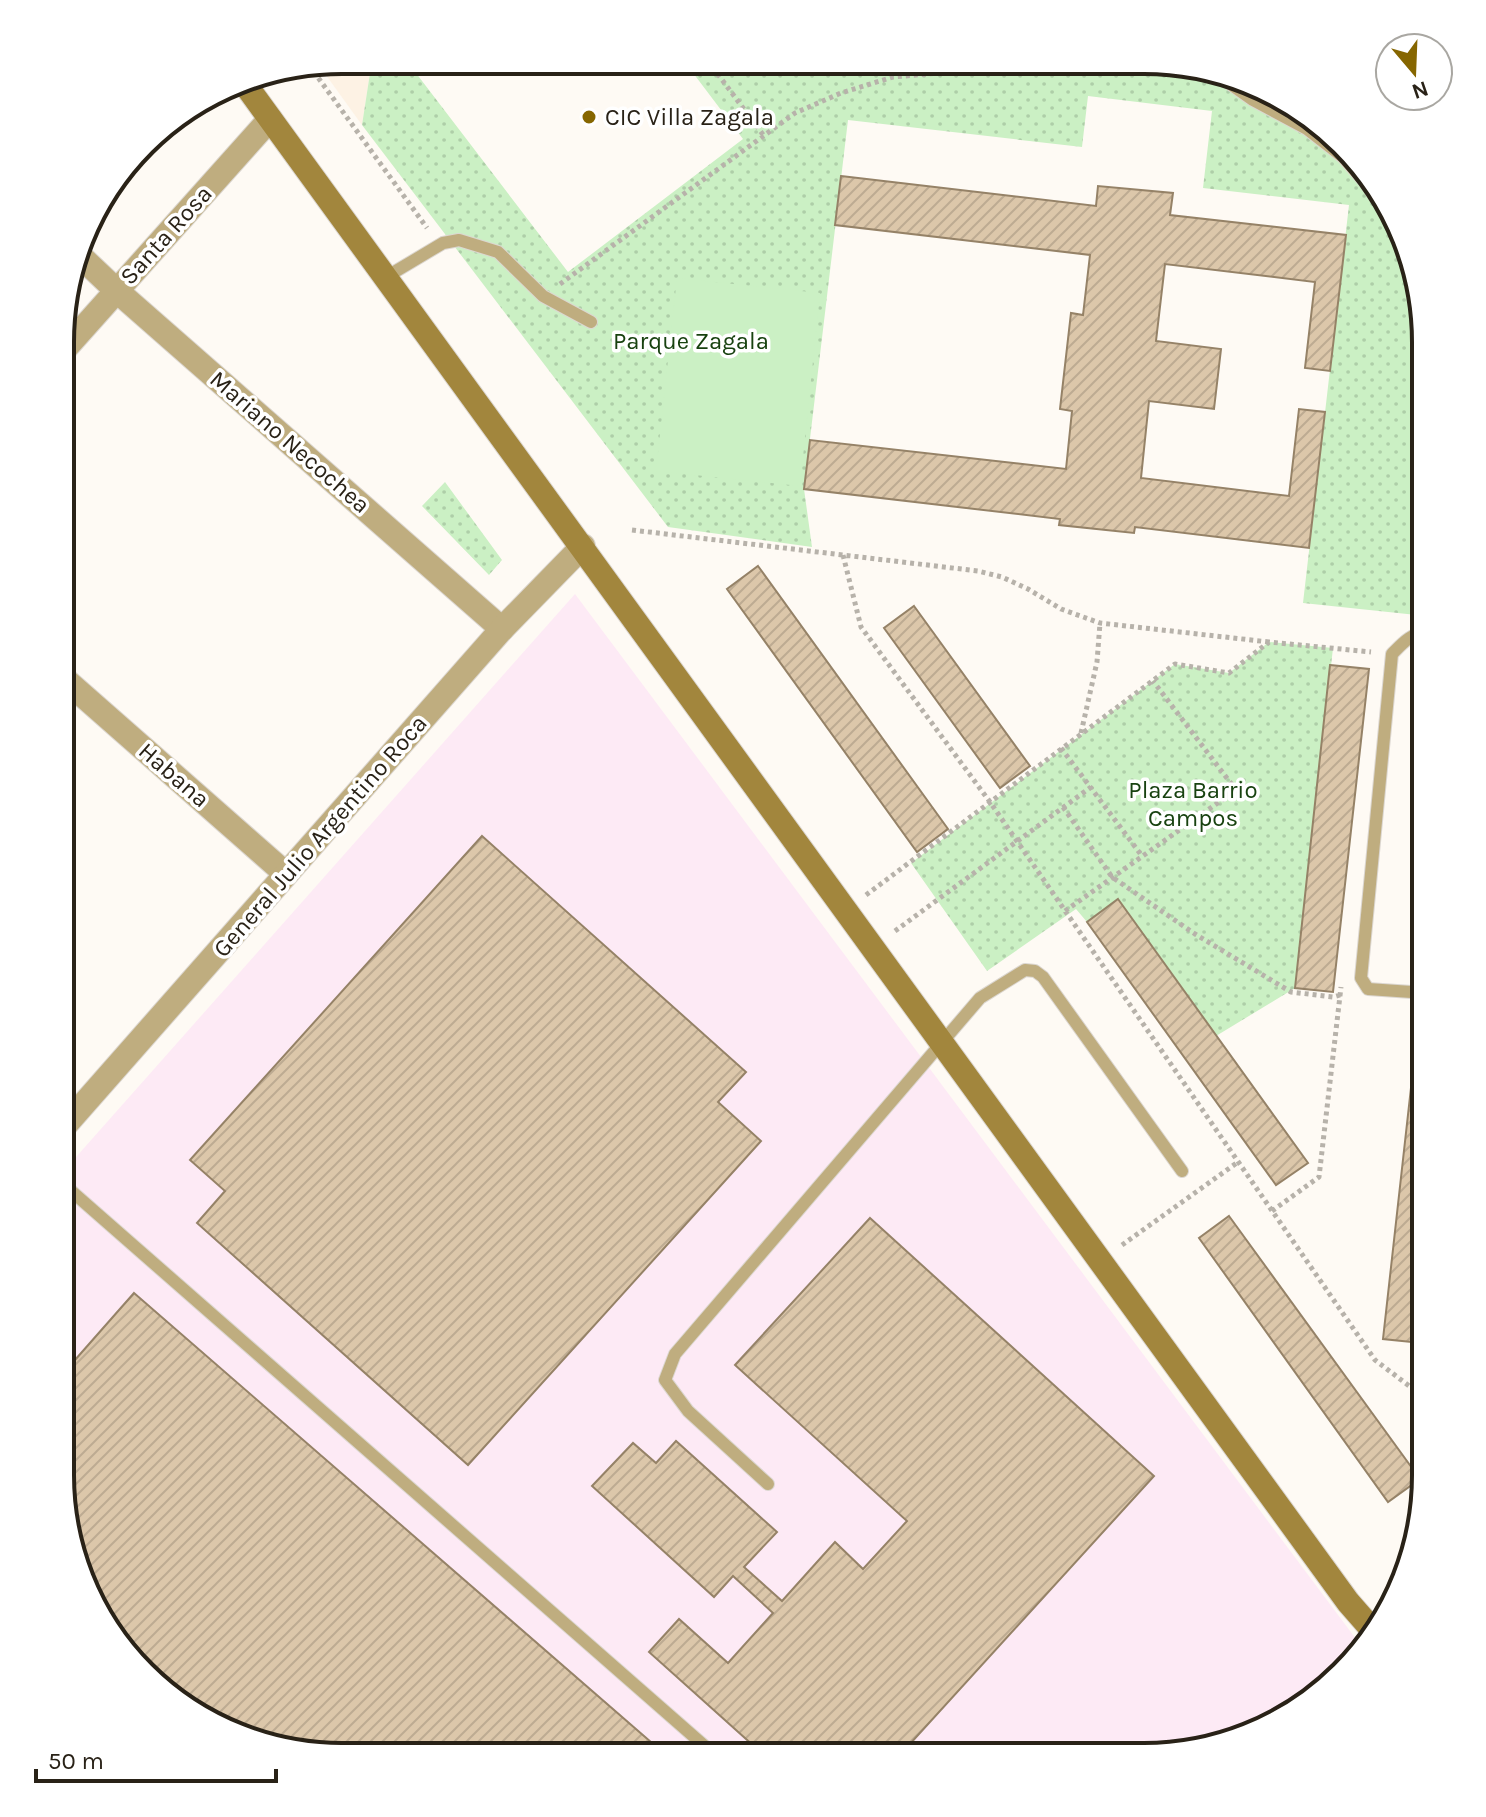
<svg xmlns="http://www.w3.org/2000/svg" width="1486" height="1817" font-family="Karla,sans-serif">
<style>
.built{fill:#fdf2e4}
.industrial{fill:#fdeaf5}
.park{fill:url(#park-dots)}
.pitch{fill:#cbf0c4}
.building{fill:url(#building-hatch);stroke:#958267;stroke-width:2}
.lines{fill:none;stroke-linecap:round;stroke-linejoin:round}
.service-casing{stroke:#dcd7d1;stroke-width:14}
.minor-casing{stroke:#dcd7d1;stroke-width:26}
.tertiary-casing{stroke:#dcd7d1;stroke-width:26}
.secondary-casing{stroke:#dcd7d1;stroke-width:26}
.path{stroke:#b7b2aa;stroke-width:5;stroke-dasharray:4 4;stroke-linecap:butt}
.service{stroke:#bfad7f;stroke-width:12}
.minor{stroke:#bfad7f;stroke-width:24}
.tertiary{stroke:#bfad7f;stroke-width:24}
.secondary{stroke:#a2863d;stroke-width:24}
.poi-dot{fill:#866600;stroke:#fff;stroke-width:3}
.labels{text-anchor:middle;stroke-width:7;stroke-linejoin:round;paint-order:stroke}
.poi-label{font-size:24px;fill:#292217;stroke:#fff;text-anchor:start}
.street-label{font-size:24px;fill:#292217;stroke:#fff}
.park-label{font-size:24px;fill:#184210;stroke:#fff}
.rim{fill:none;stroke:#292217;stroke-width:4}
</style>
<defs>
<pattern id="park-dots" width="8" height="8" patternUnits="userSpaceOnUse" patternTransform="scale(2)"><rect width="8" height="8" fill="#cbf0c4"/><path d="M2 2h.1M6 6h.1" fill="none" stroke="#aecea8" stroke-width="1.8" stroke-linecap="round"/></pattern>
<pattern id="building-hatch" width="6" height="6" patternUnits="userSpaceOnUse" patternTransform="scale(2)"><rect width="6" height="6" fill="#dcc7aa"/><path d="M-1 1l2-2M0 6l6-6M5 7l2-2" fill="none" stroke="#bdab92"/></pattern>
</defs>
<rect width="100%" height="100%" fill="#fefaf4"/>
<!-- built -->
<path class="built" d="M342,60h30l-10,65 -44,-61z"/>
<!-- industrial -->
<path class="industrial" d="M575,594l787,1053 -77,72 -123,37h-839l-137,-46 -88,-94 -38,-140 1,-302z"/>
<!-- park -->
<path class="park" d="M372,60h34l162,212 175,-133 -59,-78 498,1 119,46 87,93 38,140v275l-123,-13 46,-398 -146,-17 9,-77 -124,-15 -6,51 -234,-27 -44,369 8,58 -144,-20 -306,-402z
M445,482l57,78 -13,15 -67,-69z
M1269,642l64,6 -38,340 -79,48 -98,-136 -31,22 -11,-13 -89,62 -76,-108 264,-199 54,9z"/>
<!-- pitch -->
<path class="pitch" d="M677,278l143,15 -20,193 -144,-15z"/>
<!-- building -->
<path class="building" d="M841,176l255,30 2,-20 75,7 -3,22 176,20 -16,136 -25,-3 10,-86 -150,-18 -9,77 65,8 -7,60 -65,-8 -8,77 148,18 10,-87 26,3 -16,136 -174,-21 -1,6 -75,-8 1,-6 -256,-30 6,-49 256,29 6,-58 -12,-2 11,-96 12,2 7,-60 -255,-30z
M758,566l190,263 -31,23 -190,-263z
M914,606l116,160 -30,22 -116,-160z
M1330,665l39,4 -36,323 -38,-4z
M482,836l264,236 -28,30 43,39 -293,324 -271,-242 28,-32 -35,-31z
M1118,899l190,264 -32,22 -189,-263z
M1419,1016l7,1 -1,287 -4,39 -38,-4z
M1229,1216l191,263 -32,23 -189,-264z
M870,1218l284,258 -255,280h-134l-116,-104 30,-33 49,44 45,-50 -40,-37 -19,21 -122,-111 41,-43 23,20 20,-22 101,91 -33,35 38,34 53,-59 28,27 44,-48 -172,-156z
M134,1293l533,463h-344l-111,-37 3,-2 -12,-11 -7,7 -10,-3 -88,-94 -38,-140v-99z"/>
<g class="lines">
<defs>
<path id="service" d="M1222,78l31,22 54,29 36,28 22,25 30,43
M386,277l57,-34 16,-3 39,12 45,44 48,26
M1426,993l-58,-4 -7,-11 31,-324c10,-10 19,-21 34,-21
M61,1182l655,574
M768,1484l-80,-73 -23,-31 10,-26 305,-356 45,-28 10,1 8,6 139,194"/>
<path id="minor" d="M79,255l38,36 385,338
M62,352l208,-233
M62,677l224,197"/>
<path id="tertiary" d="M61,1130l441,-501 81,-83"/>
<path id="secondary" d="M242,80c372,505 737,1015 1106,1522l28,32"/>
</defs>
<!-- service casing -->
<use href="#service" class="service-casing"/>
<!-- minor casing -->
<use href="#minor" class="minor-casing"/>
<!-- tertiary casing -->
<use href="#tertiary" class="tertiary-casing"/>
<!-- secondary casing -->
<use href="#secondary" class="secondary-casing"/>
<!-- path -->
<path class="path" d="M708,61l56,75
M309,65l118,163
M560,284l235,-171 46,-20 52,-16 69,-6 25,-9
M632,530l346,41 24,6 26,12 33,20 39,14 169,19
M843,555l18,72 129,175 385,558 50,38
M1081,733l16,-71 3,-39
M1061,748l81,108
M1063,807l49,70 83,57 96,58 42,5 10,-3
M866,895l309,-231 54,9 40,-31 102,10
M1065,911l171,-121 -83,-109
M895,931l196,-144
M1272,1211l47,-34 22,-190
M1122,1245l116,-83"/>
<!-- service -->
<use href="#service" class="service"/>
<!-- minor -->
<use href="#minor" class="minor"/>
<!-- tertiary -->
<use href="#tertiary" class="tertiary"/>
<!-- secondary -->
<use href="#secondary" class="secondary"/>
</g>
<!-- markers -->
<circle class="poi-dot" cx="589" cy="117" r="8"/>
<g class="labels">
<!-- poi labels -->
<g class="poi-label">
<text x="605" y="125">CIC Villa Zagala</text>
</g>
<!-- street labels -->
<g class="street-label">
<text transform="translate(166 235) rotate(-48)" y="8">Santa Rosa</text>
<text transform="translate(290 442) rotate(41)" y="8">Mariano Necochea</text>
<text transform="translate(174 775) rotate(41)" y="8">Habana</text>
<text transform="translate(320 836) rotate(-49)" y="8">General Julio Argentino Roca</text>
</g>
<!-- park labels -->
<g class="park-label">
<text x="691" y="349">Parque Zagala</text>
<text x="1193" y="798">Plaza Barrio<tspan x="1193" dy="28">Campos</tspan></text>
</g>
</g>
<!-- crop -->
<path d="M0 0H1486V1817H0ZM342 74H1144A268 268 0 0 1 1412 342V1475A268 268 0 0 1 1144 1743H342A268 268 0 0 1 74 1475V342A268 268 0 0 1 342 74Z" fill="#fff" fill-rule="evenodd"/>
<path class="rim" d="M342 74H1144A268 268 0 0 1 1412 342V1475A268 268 0 0 1 1144 1743H342A268 268 0 0 1 74 1475V342A268 268 0 0 1 342 74Z"/>
<!-- north arrow -->
<g transform="translate(1414 72) rotate(161)"><circle r="38" fill="#ffffff" stroke="#a9a7a2" stroke-width="2"/>
<path d="M0-6L14 30L0 20L-14 30Z" fill="#866600"/>
<text y="-12" font-size="22" font-weight="bold" text-anchor="middle" fill="#292217">N</text>
</g>
<!-- scale -->
<path d="M36 1769v12h240v-12" fill="none" stroke="#292217" stroke-width="4"/>
<text x="48" y="1769" font-size="24" fill="#292217" stroke="#ffffff" stroke-width="6" paint-order="stroke">50 m</text>
</svg>
